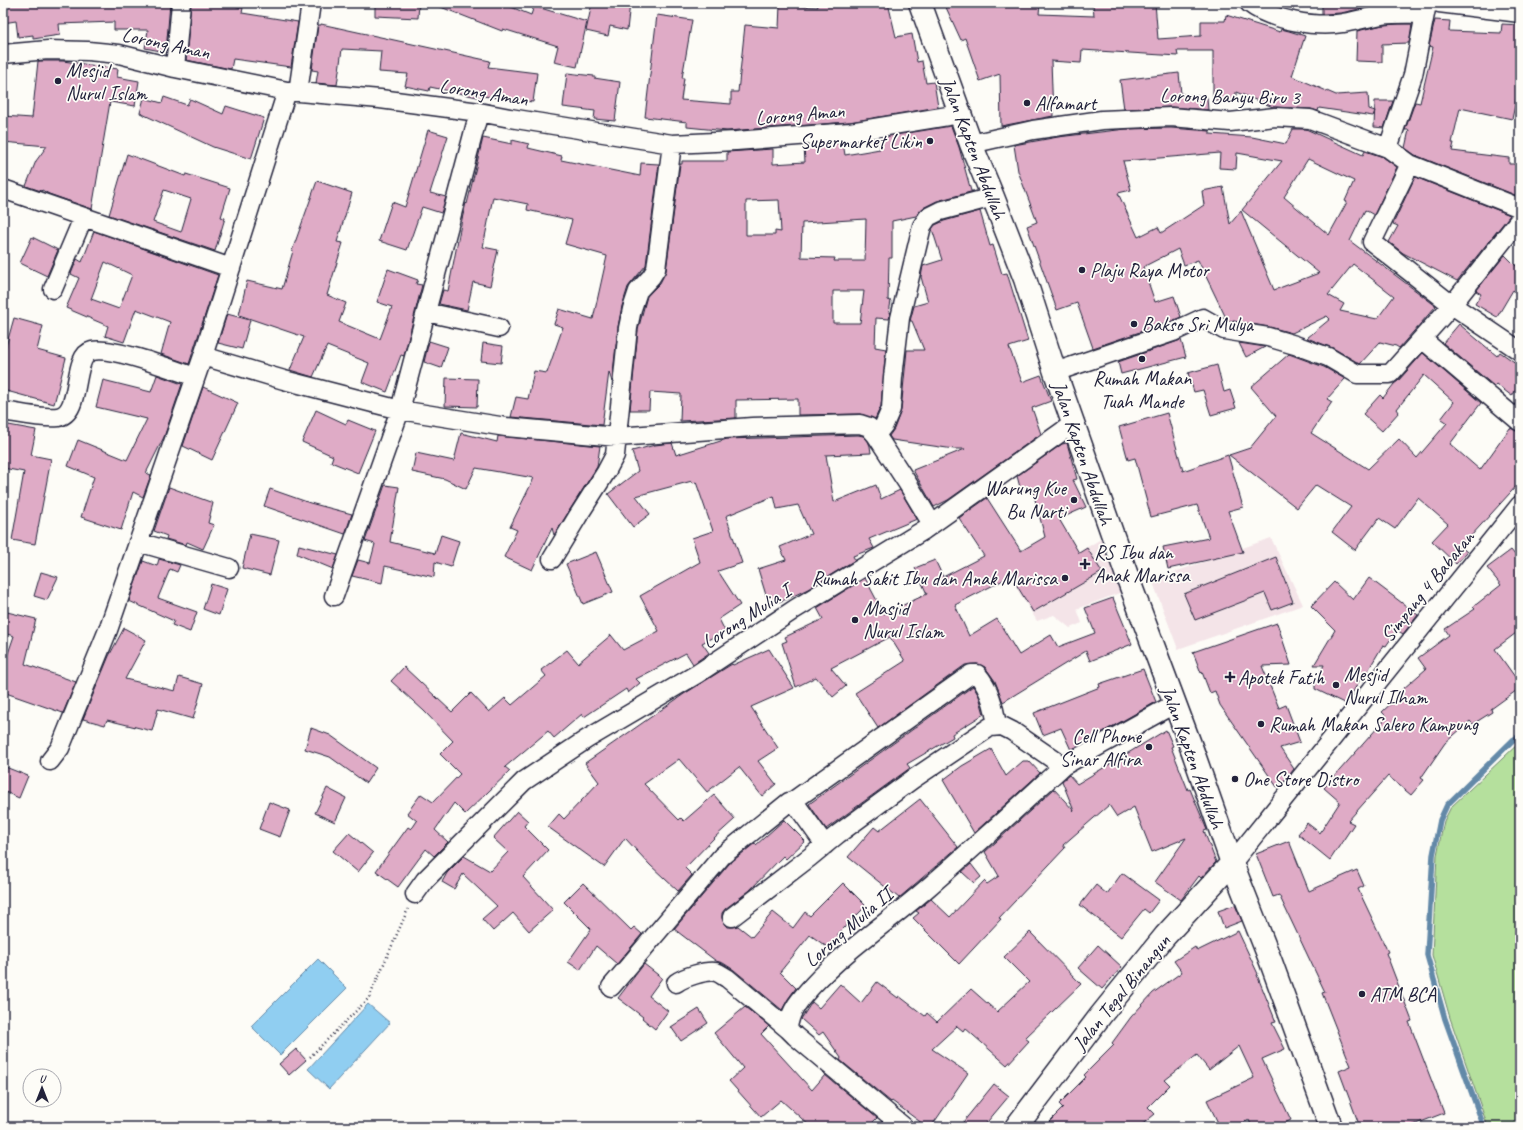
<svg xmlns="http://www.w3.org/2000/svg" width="1523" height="1130" font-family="Caveat,sans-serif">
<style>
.built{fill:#f4e4e8}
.green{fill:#b5e09d;stroke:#6c816c}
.water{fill:#90cef1;stroke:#6489a8}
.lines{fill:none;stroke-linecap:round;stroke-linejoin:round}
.stream{stroke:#6489a8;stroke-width:5.5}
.building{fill:#dfabc6;stroke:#22223b;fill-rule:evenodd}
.street-casing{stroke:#22223b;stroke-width:21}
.secondary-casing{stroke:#22223b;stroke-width:25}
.path{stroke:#22223b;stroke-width:2.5;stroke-dasharray:1 3;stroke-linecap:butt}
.street{stroke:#fdfcf7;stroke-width:18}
.secondary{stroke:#fdfcf7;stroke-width:22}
.poi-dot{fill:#22223b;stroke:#fdfcf7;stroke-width:1.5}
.labels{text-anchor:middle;stroke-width:3.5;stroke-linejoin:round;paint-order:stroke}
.street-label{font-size:20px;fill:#22223b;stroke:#fdfcf7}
.poi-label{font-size:20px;fill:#22223b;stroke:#fdfcf7;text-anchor:start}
</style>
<rect width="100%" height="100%" fill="#fdfcf7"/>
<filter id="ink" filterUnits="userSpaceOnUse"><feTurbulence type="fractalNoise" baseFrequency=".025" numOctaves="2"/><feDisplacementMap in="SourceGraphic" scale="8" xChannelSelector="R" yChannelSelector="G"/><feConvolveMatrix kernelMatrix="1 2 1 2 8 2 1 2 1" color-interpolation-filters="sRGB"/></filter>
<g filter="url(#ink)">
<!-- built -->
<path class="built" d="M1271,538l32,67 -125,44 -26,-69z
M1101,539l21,53 -45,17 5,14 -12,5 -16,-13 -17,6 -20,-32z"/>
<!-- green -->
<path class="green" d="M1520,742v385h-32l-38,-109 -18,-63 5,-100 7,-34 7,-14z"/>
<!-- water -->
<path class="water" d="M318,959l29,29 -67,67 -29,-29z
M368,1004l22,19 -61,66 -21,-20z"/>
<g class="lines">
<!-- stream -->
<path class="stream" d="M1484,1127l-39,-108 -18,-64 6,-100 7,-35 7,-15 66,-65 7,-4"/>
</g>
<!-- building -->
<path class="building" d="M3,3h167l-4,49 -21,-4 3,-18h-34v-8l-55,2 1,11 -27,4v-4l-15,2 -2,-16 -13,2z
M191,3h26l26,5 -1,5 56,9 -7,45 -58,-8 -2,10 -45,-9z
M375,3h44l-1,15 -43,-2z
M434,3h67l30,12 3,-9 53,16 -10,45 -23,-5 4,-16 -55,-17 -1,2 -69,-27z
M592,3h38l-3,27 -17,-4 -2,10 -22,-5z
M817,3h71l8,34 16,-3 5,28 5,-1 4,22 8,-1 4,25 -89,15 -122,9 -40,-4v-5l-42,-5 12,-102 35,5 -10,58h2l-3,22 50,4v-12h7l7,-67 34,3 1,-23 38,2z
M944,3h96l-1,11 55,2 -1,-13h62l3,36 43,-3v-15h24l1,-6 54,17 1,-3 8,2 16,5 -13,40 44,19 32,-2 1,16 6,2 -2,5 -54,-8 -1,3 -7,-2 -38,-2 -37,-15v9h-23v-50h-36l1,5 -96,-6 -1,13 -30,-2 2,55 -52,10 -1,-52 -20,7 -15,-43 -4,2z
M1322,3h60v1l-41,9 -19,1z
M1435,20l15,1 -1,10 52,2 1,-9 18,1v57l-8,37 -52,-11 -8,35h2l-2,8 57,7v6h11v31h-5l-100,-40 -10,-7 4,-18h-4l10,-28 5,1 13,-56 -4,-1z
M321,24l169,37 -2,6 49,6 -4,29 -51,-6v2l-52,-11 -1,4 -24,-5 3,-12 -29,-2 2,-21 -39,-2 -5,36 -21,-2 2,-12 -6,-1 6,-45h3z
M1399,24h13l-3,19 -27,1v18l-26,-1 1,-30 26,-6z
M38,61h25l55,8 -1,8 22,4 -4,25 -25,-4 -18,107 -43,-15 -7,-4 -1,1 -15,-5 10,-25 11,-15 -44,-4v-26l29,2z
M567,73l27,3v2l26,4 -5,39 -21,-2 1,-8 -32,-4z
M1179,73l2,21 26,3 1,13 -37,-3 -47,2 -4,-29z
M164,97l23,8 3,-6 33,15 3,-8 38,12 -13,41 -38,-12 -73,-34 4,-15 18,5z
M1375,101h18l-9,27 -10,-1z
M951,126l8,21 12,44h3l-37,10 -14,7 -7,8 -24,5v37h-3l-1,42 3,1 -2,12 2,-1 -2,7 -13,-1 -1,29 11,2 -5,57 -6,13 -15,-5 -62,1v-16l-62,1v18l-56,3 1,-27 -31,-2 -1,18h-19l8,-80 9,-34 13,-13 6,-12 14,-107h2v-3h45v-9l46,-3v15l32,-2 -1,-16 39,-3 2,12 35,-6 -3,-11zM779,200l2,32 -6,-1v4h-29v-34zM866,219l-1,42h-31l1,-3 -34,-1 1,-34zM833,291h31l-4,32h-27z
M1171,128l39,3v3l42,3 34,7 7,-15h13l57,26 2,-4 18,6 14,10 -23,48 -9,-5 -15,31 86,65 -37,42 -3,-2 -16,-4 -20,22 -27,-16 -26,-10 23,-19 -3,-3 -35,17 -22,-6 -43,-7 -29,-60 -14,5 -6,-16 -35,18 12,35 19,-6 7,21 -12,5 -76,26 -16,-45 -20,7 -30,-84 10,-4 -19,-51 -4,-26 44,-8 68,-8zM1220,153l-1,15 17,1 1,-16 45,8 -40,49 77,63 -45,17 -33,-79 -11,13 -7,-37 -21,4 2,14 -43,28 -3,-6 -20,10 -20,-44 13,-3 -8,-29zM1308,159l46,22 -9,20 2,1 -18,33 -45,-38zM1353,264l41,32 -17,23 -37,-8 4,-7 -16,-9z
M428,130l20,6 -18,57 16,4 -5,16 -19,-6 -15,43 -28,-9 13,-39 13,5z
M483,138l29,6v-4l17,4 -1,4 34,8 -1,4 79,16 1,-13 18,1 -13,101 -18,22 -6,19 -4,21 -6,55 -3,-10 -7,53 -91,-8 5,-20 12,2 6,-28 13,2 16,-46 -9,-3 5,-15 34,10 14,-63 -42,-12 7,-24 -45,-10 1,-6 -35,-7 -10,50 15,3 -8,36 -17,-4 -6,28 -28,-6 4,-14 5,1 14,-72 4,-16 1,1z
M127,154l58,22 1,-2 44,14 -9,29 4,1 -10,33 -106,-36zM164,190l27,9 -10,33 -28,-10z
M1415,177l95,38 -53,66 -54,-28 -14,-11 9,-16 -5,-2z
M317,181l35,12 -15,49 6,1 -16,52 19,8 -7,19 41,17 12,-32 -15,-5 11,-33 30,11 -2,4 6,1 -18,71 -3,-1 -14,37 -25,-10 7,-19 -42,-17 -14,31 -23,-7 14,-33 -65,-22 8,-34 35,8 11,-38h-1z
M980,211l10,35 3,-1 9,29 5,-1 21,68 -19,6 13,35 19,-7 10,26 -19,7 9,26 -93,66 -14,7 -21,-37 52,-21h-11l-62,-9 -3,-4 5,-7 7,-19 6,-60h17l-12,-29h-2l4,-15 14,-4 -7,-25 2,-11 19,-6 -10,-31 3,-4 9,-4z
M94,231l124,44 -29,89 -28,-10 9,-32 -34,-13 -12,33 -19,-6 3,-10 -42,-18 13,-30 -8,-4 6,-15 5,3zM105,262l27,13 -13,34 -28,-10z
M32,237l26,13 -11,26 -27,-13z
M1505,255l15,15v26l-7,-6 -16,27 -22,-13 6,-10 -5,-3z
M227,314l23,6 -8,29 -24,-6z
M14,318l29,8 -6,24 29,8 -12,46 -51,-14v-33z
M1459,324l38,32 3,-4 20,14v18l-8,12 -16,-12 -2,2 -51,-43z
M1181,340l5,17 -65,17 -3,-12z
M429,341l19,6 -7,21 -17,-6z
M483,343l20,3 -2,17 -20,-2z
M1239,343l26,4 -19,10z
M1423,353l58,50 -31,41 30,26 30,-42 10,4v50l-59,65 6,5 -11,12 -24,-23 16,-17 -30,-26 -23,31 -16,-11 -24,32 -23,-18 19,-25 -35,-22 -19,23 -68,-53 21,-7 26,-32 -25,-29 38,-33 35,13 21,12 -18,20 5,3 -21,31 57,36 31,-30 18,19 30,-35 -6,-4 13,-17 -30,-27 -27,34 2,3 -17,19 -19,-17 17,-19 3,3 11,-14 4,-3z
M1217,365l7,27 6,-2 6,18 -25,7 -8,-25 -9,2 -6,-19z
M157,375l25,9 -18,53 -18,36 5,2 -8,22 -10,-5 -12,38 -40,-13 13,-40 -26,-11 10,-26 49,20 20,-41 -51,-12 7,-27 48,12z
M446,378l32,1 -1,28 -32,-1z
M203,387l35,16 -26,57 -29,-14z
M316,410l30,14 2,-4 27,11 -17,42 -27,-11 2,-6 -31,-14z
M1167,413l16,58 45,-16 15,52 -15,4 15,41 -75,17 -5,-22 46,-9 -12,-33 -46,12 -16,-59 -7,2 -9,-33z
M3,424l33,6 -5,25 20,4 -16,85 -23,-4 12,-68 -21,-4z
M461,433l36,9 1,-6 102,10 -3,21 -43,68 -2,-7 -20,42 -28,-13 13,-27 -7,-3 24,-49 -58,-10 -10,21 -21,-10 -33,-7 4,-19 38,8z
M858,435l5,1 5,5 2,5 1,7 -45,2 8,47 42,-17 5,14 19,-9 17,29 -48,20 5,9 -21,8 2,4 -47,29 -21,10 -18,6 -11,-36 28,-9 -6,-13 31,-13 -13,-29 -21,4 -3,-13 -48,20 16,47 -24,8 22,34 -21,14 6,12 -23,12 7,10 -16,11 -7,-11 -50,26 4,4 -12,10 -2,-4 -42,28 -2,-3 -28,24 -6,-7 -43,36 5,4 -45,43 -11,-11 -19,27 13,12 -14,14 -8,-7 -28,38 -22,-16 32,-44 3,2 2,-2 4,-6 -10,-8 14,-19 12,8 27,-28 -20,-20 13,-13 -29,-30 -33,-30 13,-14 48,45 19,-19 18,19 16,-14 7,7 34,-29 -5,-6 26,-20 11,13 33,-28 12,15 36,-19 -19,-35 60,-34 -8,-24 21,-7 -17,-49 -3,1 -1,-2 -56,15 14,18 -17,13 -25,-33 30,-23 -6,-20 23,-6 17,-2 4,12 51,-16z
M1067,443l10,36 -4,1 13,27 -27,12 20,34 8,-5 15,24 -69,40 -22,-36 -56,29 14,31 28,-17 22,36 32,-20 7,12 37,-14 -10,-25 28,-10 19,46 -42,17 -4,-10 -83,51 -8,-21 -10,-14 -8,-3 -12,1 -87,63 -23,-35 50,-32 -15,-24 -59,31 15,18 -13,11 -17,-20 -20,10 -14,-44 5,-2 -2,-4 38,-18 -6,-11 48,-30 19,36 43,-20 -12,-26 20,-8 8,17 41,-21 -25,-38 28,-20 34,53 24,-14 -13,-49 -11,3 -4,-15 45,-32z
M385,485l14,2 -9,55 45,11v1l6,-19 18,6 -8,26 -16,-5 -1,15 -49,-11 -3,17 -30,-7 6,-16 12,3 5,-19 -10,-3z
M169,487l44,16 -5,20 6,2 -11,24 -16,-7 -1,3 -20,-6 1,-3 -13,-5z
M270,489l40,14 42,11 -7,20 -81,-28z
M250,534l29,6 -9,35 -28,-7z
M299,545l39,10 -5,14 -36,-15z
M1511,550l9,11v69l-25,19 25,35v4l-29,21 1,3 -19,12 -3,-3 -25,22 -24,35 3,2 -13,15 -23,-19 -40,45 6,3 -24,36 -32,-26 9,-11 13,10 20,-31 -16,-14 63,-71 -5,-5 16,-15 -2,-2 30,-26 -8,-11 31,-23 -4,-6 30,-20 -2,-2 28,-22 -14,-17z
M596,552l17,40 -30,12 -17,-40z
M1276,557l17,45 -21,8 -7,-17 -70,27 -11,-26z
M159,559l21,6 -3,7 -7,-3 -12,29 39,14 -7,20 -18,-7 2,-4 -45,-20 14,-40 14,5z
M41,572l17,5 -11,23 -13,-4z
M1369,578l49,37 -15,19 -6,-4 -11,16 -3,-1 -20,34 -2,-1 -15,26 -31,-15v-6l9,-18h-10l21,-35 -24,-24 23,-24 19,18z
M211,584l16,5 -8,26 -16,-6z
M7,612l29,7 -11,45 51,18 -13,31 -60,-21v-24l11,-32 -11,-3z
M1277,623l14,42 -29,1 17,42 7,-3 14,37 -20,6 14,21 -11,14 -6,4 -57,-82 -5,-14 -5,2 -8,-21 -1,1 -8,-21z
M124,628l22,12 -21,39 50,12 4,-14 24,7 -10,35 -35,-10 -6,22 -45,-11 -2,5 -22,-6 26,-63z
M769,649l25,39 -43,19 27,41 -20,13 18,23 -14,12 -23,-29 -32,25 -28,-33 -35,25 35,36 2,-2 3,3 30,-26 21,24 -21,19 -29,30 7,7 -14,16 -28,-26 -25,-27 -21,29 -56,-40 11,-13 5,5 35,-37 -14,-19 99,-69 48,-30 1,1z
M1143,669l13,33 -85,48 -10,-22 -18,7 -9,-22 66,-26 -1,-3z
M973,686l6,10 5,18 -32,20 1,3 -46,27 3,4 -84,61 -17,-25z
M311,728l19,7 46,33 -10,15 -36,-26 -25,-8z
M1166,730l7,16 -2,1 17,43 2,-1 17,41 -3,1 12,31 -15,16 -2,-2 -18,24 -26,-18 31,-44 -34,14 -18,-45 -17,10 -8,-12 -46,40 2,3 -66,70 2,1 -42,45 -46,-46 6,-5 -3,-2 15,-12 19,18 34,-36 3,3 12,-8 -14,-24 69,-63 20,22 -12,-30 7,-6 8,9z
M991,749l15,27 17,-15h6l11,12 -66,60 -31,-53 19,-14z
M3,766l25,10 -9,22 -16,-7z
M327,788l19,10 -11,24 -20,-9z
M920,799l38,48 -59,51 -51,-41 26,-30 5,4z
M269,802l21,8 -10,27 -21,-8z
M517,811l11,10 -4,5 24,24 -25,27 30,33 -24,21 -16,-18 -20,18 -11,-12 15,-13 -34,-32 -9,15 -12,-7 5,-9 17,-17 26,15 18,-19 -15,-14z
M784,820l21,21 -19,18 -3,-3 -34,35 -24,18 -3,4v5l2,6 4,3h6l4,-1 14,11 21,-25 20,16 12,-16 5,4 33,-33 23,23 -29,29 3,2 -10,12 -20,-14 -30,37 16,16 -8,11 -6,11 -48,-40 -11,-7 -7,-2 -42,-32 55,-65 26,-21 1,2z
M349,833l24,20 -15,19 -25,-21z
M1289,841l20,50 48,-21 7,16 -6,3 30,63 -2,1 26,68 -3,1 35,91 -36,14h-48l-21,-56 12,-5 -29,-73 3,-1 -46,-97 -6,2 -17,-43z
M971,864l10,13 -7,6 -12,-11z
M1122,873l37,27 -10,13 -5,-4 -23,28 -41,-32 16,-20 11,9z
M583,883l48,47 3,-3 8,7 -25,30 -21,-18 -16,24 -12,-8 23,-33 -27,-27z
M1235,905l7,16 -18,7 -6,-17z
M1238,931l20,43 -1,1 19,47 -4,1 13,26 -23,10 29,61 -15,7h-24l-3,-7 -15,7h-14l-13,-27 47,-22 -15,-32 -30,24 -12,-15 -32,25 5,5 -22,22 7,7 -16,13h-95l19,-19 -4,-4 27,-27 -2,-2 30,-30 -2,-2 19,-26 22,-24 29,-21 -8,-11 21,-14 2,4z
M1030,932l51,52 -56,54 4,3 -22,24 -42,-37 -2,3 -6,-5 -25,23 36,24 -37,54h-4l-35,-26 -1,1 -51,-42 1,-2 -18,-26 -4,3 -18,-16 11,-17 7,6 21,-24 21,19 16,-21 21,16 1,-2 26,20 2,-3 10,9 34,-33 26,23 32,-30 -25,-25z
M1098,945l24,22 -20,22 -24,-21z
M644,964l18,14 -13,18 19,15 -13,18 -13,-11 1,-1 -25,-19z
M745,1007l24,19 -8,8 51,56 13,-15 52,43 -9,9h-57l-30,-27 -20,17 -32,-36 14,-13 -29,-35z
M699,1009l9,14 -27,18 -10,-14z
M296,1049l10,11 -17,15 -10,-11z
M994,1084l15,12 -26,31h-24z"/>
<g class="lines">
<defs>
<path id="street" d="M1249,3c21,17 68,25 94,20 13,-2 26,-6 39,-8 15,-2 29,-1 43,-1
M1439,3l81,10
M3,54l45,-4 40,1 31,3 56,14 112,23 93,8 99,13 31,6 162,26 64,-3 114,-9 110,-18
M175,68l6,-65
M298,92l13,-89
M971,144l62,-14 69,-10 69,-3 59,5 45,-5 35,2 78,29 22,16 110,44
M1388,148l25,-73 14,-71
M1410,164l-38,78 80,63 68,46
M3,189l228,79
M53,289l30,-71
M426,312l73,16
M1422,339l98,83
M203,356l81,24 116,30 106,17 111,10 135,-10 108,-3 9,3 7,8 32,49 24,40
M1055,372l118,-40 30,-14 21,12 44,7 27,8 33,12 29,17h33l62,-69 68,-86
M3,411c14,2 41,8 55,6 25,-4 13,-61 34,-66 19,-5 83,19 103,26
M876,435l8,-10 7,-16 2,-32 7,-59 22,-92 6,-9 12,-6 53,-14
M138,542l91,26
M552,559l26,-43 28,-44 9,-17 13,-127 4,-19 6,-18 13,-14 5,-8 16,-125
M334,596l66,-186 79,-298
M50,761l10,-13 48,-118 95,-274 84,-265
M793,801l178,-127h6c13,15 17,32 20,52
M1232,863l288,-358
M415,894l10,-14 99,-99 63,-42 110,-65 98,-65 129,-79 150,-107
M732,917l78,-60 28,-23 75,-55 77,-52 12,-1 10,5 51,35 111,-62
M676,983c8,-6 30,-13 40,-11 4,1 7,4 11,6l61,51
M611,987l111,-131 67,-54 4,-1 2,2 30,42
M904,1127l-109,-91 -7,-7c1,-18 13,-31 25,-44 34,-36 75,-63 112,-95 47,-40 92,-82 138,-124"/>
<path id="secondary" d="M920,3l51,141 22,53 32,82 30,93 75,212 63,168 39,111 39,99 60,165
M1016,1127l85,-112 64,-79 67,-73"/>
</defs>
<!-- street casing -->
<use href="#street" class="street-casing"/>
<!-- secondary casing -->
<use href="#secondary" class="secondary-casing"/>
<!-- path -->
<path class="path" d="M310,1057l59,-59 39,-89"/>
<!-- street -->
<use href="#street" class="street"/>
<!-- secondary -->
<use href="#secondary" class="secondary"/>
</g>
</g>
<!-- markers -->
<g class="poi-dot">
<circle cx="58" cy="81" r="4"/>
<circle cx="1027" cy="103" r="4"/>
<circle cx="930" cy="141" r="4"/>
<circle cx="1082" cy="270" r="4"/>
<circle cx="1134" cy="324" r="4"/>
<circle cx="1142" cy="359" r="4"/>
<circle cx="1074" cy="500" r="4"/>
<path d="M1083 558h4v4h4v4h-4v4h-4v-4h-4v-4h4z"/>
<circle cx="1065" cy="578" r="4"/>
<circle cx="855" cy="620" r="4"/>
<path d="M1228 671h4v4h4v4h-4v4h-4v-4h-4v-4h4z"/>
<circle cx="1336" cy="685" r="4"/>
<circle cx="1261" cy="724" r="4"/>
<circle cx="1149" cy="747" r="4"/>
<circle cx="1235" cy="779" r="4"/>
<circle cx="1362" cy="994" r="4"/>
</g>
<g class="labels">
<!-- street labels -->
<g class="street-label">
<text transform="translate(166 43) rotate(12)" y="7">Lorong Aman</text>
<text transform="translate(484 92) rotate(9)" y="7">Lorong Aman</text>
<text transform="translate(1230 96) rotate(1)" y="7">Lorong Banyu Biru 3</text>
<text transform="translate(800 114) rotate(-5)" y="7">Lorong Aman</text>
<text transform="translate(974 148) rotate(69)" y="7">Jalan Kapten Abdullah</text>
<text transform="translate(1083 453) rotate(71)" y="7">Jalan Kapten Abdullah</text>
<text transform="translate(1427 586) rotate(-51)" y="7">Simpang 4 Babakan</text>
<text transform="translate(746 616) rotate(-33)" y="7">Lorong Mulia I</text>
<text transform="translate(1193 757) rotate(70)" y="7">Jalan Kapten Abdullah</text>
<text transform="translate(848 927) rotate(-41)" y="7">Lorong Mulia II</text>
<text transform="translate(1121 992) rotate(-51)" y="7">Jalan Tegal Binangun</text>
</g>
<!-- poi labels -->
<g class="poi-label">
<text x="66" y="77">Mesjid<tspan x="66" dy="23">Nurul Islam</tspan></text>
<text x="1035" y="110">Alfamart</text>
<text x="922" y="148" text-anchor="end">Supermarket Likin</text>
<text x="1090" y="277">Plaju Raya Motor</text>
<text x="1142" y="331">Bakso Sri Mulya</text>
<text x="1142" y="385" text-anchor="middle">Rumah Makan<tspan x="1142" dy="23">Tuah Mande</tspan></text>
<text x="1066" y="495" text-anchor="end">Warung Kue<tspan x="1066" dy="23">Bu Narti</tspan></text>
<text x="1094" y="559">RS Ibu dan<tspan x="1094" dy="23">Anak Marissa</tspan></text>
<text x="1057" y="585" text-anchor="end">Rumah Sakit Ibu dan Anak Marissa</text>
<text x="863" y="615">Masjid<tspan x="863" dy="23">Nurul Islam</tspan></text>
<text x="1344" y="681">Mesjid<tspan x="1344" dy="23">Nurul Ilham</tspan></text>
<text x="1238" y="684">Apotek Fatih</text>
<text x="1269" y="731">Rumah Makan Salero Kampung</text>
<text x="1141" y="743" text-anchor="end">Cell Phone<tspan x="1141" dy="23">Sinar Alfira</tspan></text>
<text x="1243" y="786">One Store Distro</text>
<text x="1370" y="1001">ATM BCA</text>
</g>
</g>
<!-- margin -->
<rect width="1523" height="1130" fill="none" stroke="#fdfcf7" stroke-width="16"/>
<rect x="8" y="8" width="1507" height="1114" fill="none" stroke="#22223b" stroke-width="1.5" filter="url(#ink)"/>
<!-- north arrow -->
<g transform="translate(42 1088)"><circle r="19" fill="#fdfcf7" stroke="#a5a5ac"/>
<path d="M0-3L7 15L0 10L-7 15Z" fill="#22223b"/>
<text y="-6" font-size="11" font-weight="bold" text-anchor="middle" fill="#22223b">U</text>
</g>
</svg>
